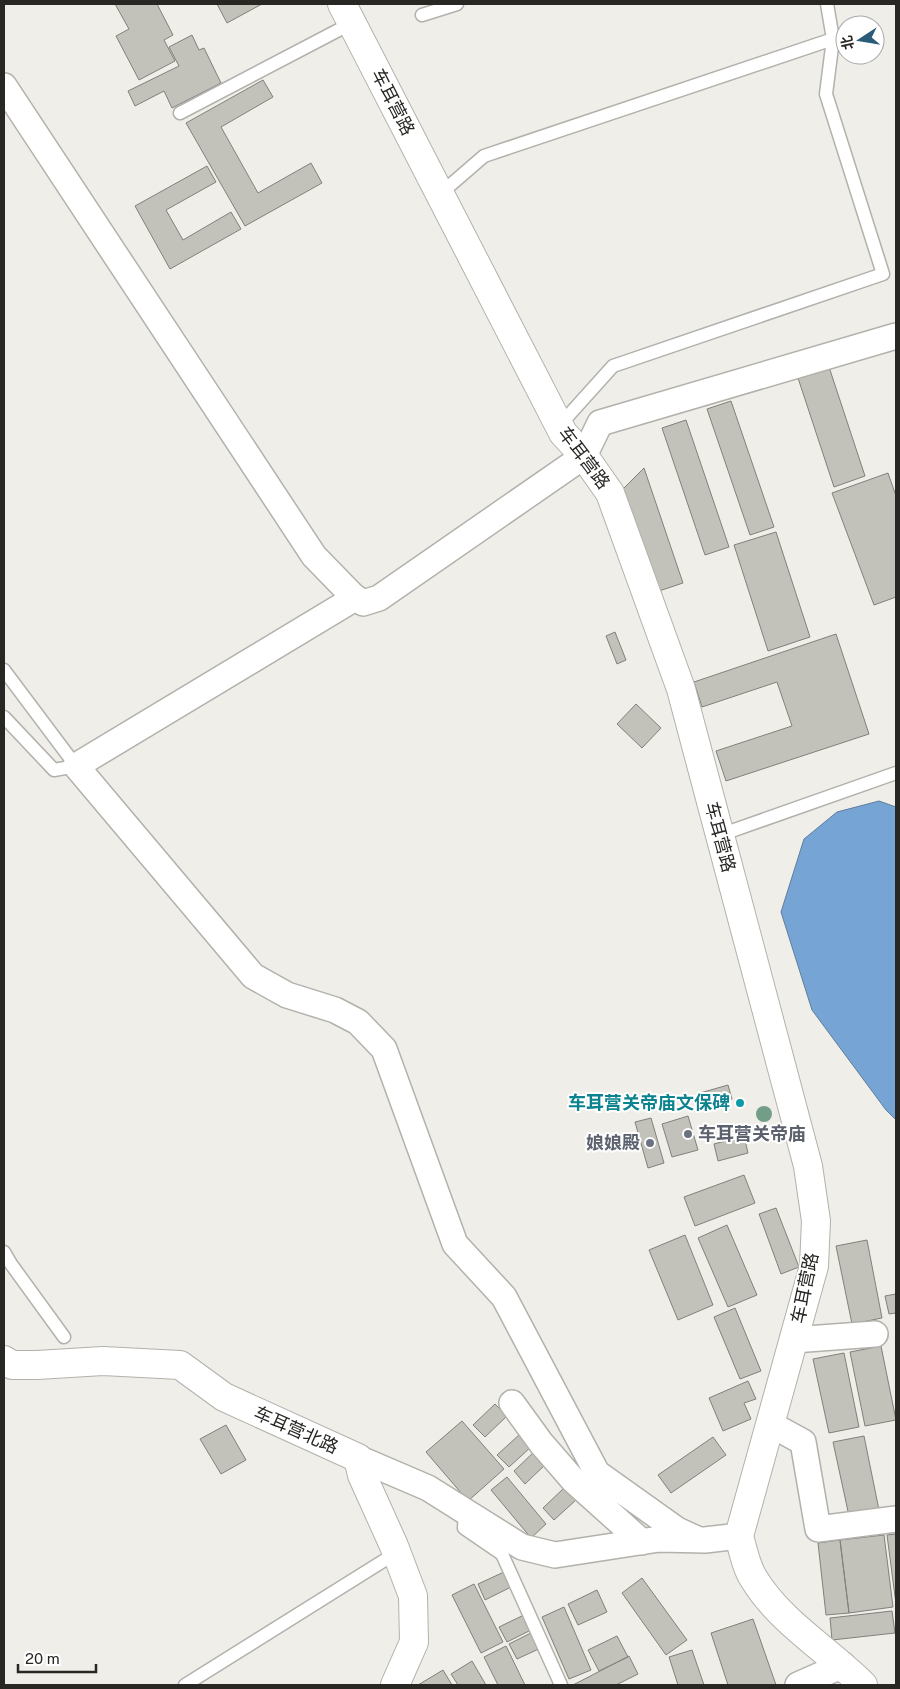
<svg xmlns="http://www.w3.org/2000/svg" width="900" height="1689" font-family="'Public Sans','Noto Sans SC',sans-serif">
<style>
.water{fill:#76a4d4;stroke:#5f7e9f}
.building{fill:#c2c1ba;stroke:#82807a}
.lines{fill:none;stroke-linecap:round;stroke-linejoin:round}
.service-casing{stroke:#b3b1ab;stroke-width:15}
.minor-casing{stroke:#b3b1ab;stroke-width:28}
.tertiary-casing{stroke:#b3b1ab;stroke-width:30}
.service{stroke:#fff;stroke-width:12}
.minor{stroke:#fff;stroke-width:25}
.tertiary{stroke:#fff;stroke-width:28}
.tree{fill:#729e88}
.culture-dot{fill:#0f9aa8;stroke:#fff;stroke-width:2}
.worship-dot{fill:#6b7280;stroke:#fff;stroke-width:2}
.labels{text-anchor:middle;stroke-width:4;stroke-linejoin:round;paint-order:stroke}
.street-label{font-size:18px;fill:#282724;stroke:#fff}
.culture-label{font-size:18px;font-weight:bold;fill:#0d838f;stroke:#fff;text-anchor:end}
.worship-label{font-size:18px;font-weight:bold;fill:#5b616d;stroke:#fff;text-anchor:start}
</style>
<rect width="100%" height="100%" fill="#f0eee8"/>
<!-- water -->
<path class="water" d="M879,801l17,6v313l-10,-10 -74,-100 -31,-98 23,-73 33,-27z"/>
<!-- building -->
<path class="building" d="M115,4h42l16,31 -9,5 11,21 -36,19 -23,-44 13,-7z
M217,4h45l-35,19z
M192,35l7,15 5,-2 17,35 -49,25 -8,-17 -29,15 -7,-15 51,-25 -10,-19z
M263,80l10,17 -52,30 37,66 53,-30 11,20 -77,43 -59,-103z
M207,166l9,16 -50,28 17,30 48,-28 10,17 -71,40 -35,-63z
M829,367l36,109 -31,11 -36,-109z
M731,401l43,126 -24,8 -43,-126z
M686,420l43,127 -24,8 -43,-127z
M644,468l39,115 -24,8 -39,-99z
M888,473l8,23v101l-22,8 -42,-112z
M776,532l34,105 -42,14 -34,-106z
M615,632l11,28 -9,4 -11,-28z
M836,634l33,100 -143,47 -10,-30 76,-25 -15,-44 -75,25 -8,-25z
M636,704l25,24 -19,20 -25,-24z
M728,1085l4,14 -27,7 -5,-13z
M688,1116l10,34 -26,7 -10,-33z
M651,1118l13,45 -16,5 -13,-46z
M744,1136l4,17 -30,8 -4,-17z
M744,1175l11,28 -60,23 -11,-29z
M776,1208l23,59 -18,7 -22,-60z
M727,1225l30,70 -29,12 -30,-69z
M685,1235l28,70 -35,15 -29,-70z
M867,1240l15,78 -30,6 -16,-78z
M896,1294v19l-7,1 -4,-18z
M735,1308l26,63 -21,8 -26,-62z
M881,1346l15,74 -31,6 -15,-74z
M844,1353l15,74 -30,6 -16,-74z
M748,1381l8,18 -12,4 7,16 -28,12 -14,-33z
M495,1404l12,12 -22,21 -12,-12z
M462,1421l42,48 -36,32 -42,-49z
M226,1425l20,35 -25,14 -21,-35z
M519,1435l12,12 -22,20 -12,-12z
M864,1436l15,74 -30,6 -16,-74z
M713,1437l13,18 -55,38 -13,-18z
M535,1451l12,12 -22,21 -11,-13z
M507,1477l39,47 -15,14 -40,-48z
M564,1488l12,12 -22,20 -11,-12z
M896,1534v70l-9,-69z
M884,1535l9,72 -44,6 -9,-73z
M840,1540l9,73 -23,2 -8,-72z
M504,1572l7,15 -26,13 -7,-16z
M642,1578l45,62 -21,15 -44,-62z
M474,1584l29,58 -22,11 -29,-58z
M597,1590l10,22 -29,13 -10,-21z
M564,1607l27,63 -22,9 -27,-62z
M892,1611l3,22 -63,7 -2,-22z
M526,1614l7,15 -26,13 -8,-15z
M753,1619l23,66h-48l-17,-52z
M535,1631l8,16 -26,12 -8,-15z
M617,1636l11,21 -29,14 -11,-21z
M506,1646l19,39h-27l-14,-28z
M692,1650l12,35h-26l-9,-28z
M629,1656l9,18 -22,11h-43z
M472,1661l14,24h-28l-7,-11z
M443,1670l9,15h-34z"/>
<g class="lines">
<defs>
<path id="service" d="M422,15l35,-11
M180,113l172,-90
M440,194l44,-38 349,-117
M559,426l54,-60 270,-92 -57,-180 7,-55 -6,-35
M4,670l72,96 -22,4 -50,-53
M720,835l176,-62
M4,1252l7,12 53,73
M465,1511l-1,17 38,26 59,131
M185,1685l211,-132"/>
<path id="minor" d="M4,86l310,470 38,39 11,8 16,-5 205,-142 16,-33 296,-87
M355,598l-279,168 177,210 34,19 48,15 23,12 26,27 71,195 49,53 93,176 80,57 22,10
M793,1340l82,-6
M512,1403l29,40 33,38 68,61
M770,1424l33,18 15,87 78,-10
M358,1458l70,30 94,59 33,8 104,-16 46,1 34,-4
M798,1685l45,-20"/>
<path id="tertiary" d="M342,4l221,429 21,23 26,37 71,196 127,477 8,55 -2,45 -75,270c4,14 7,31 15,43 26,43 74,71 109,106
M4,1360l8,5h25l66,-4 77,4 44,32 134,61 4,17 32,71 19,50 1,46 -19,43"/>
</defs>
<!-- service casing -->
<use href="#service" class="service-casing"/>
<!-- minor casing -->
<use href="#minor" class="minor-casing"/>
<!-- tertiary casing -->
<use href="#tertiary" class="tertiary-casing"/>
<!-- service -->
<use href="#service" class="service"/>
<!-- minor -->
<use href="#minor" class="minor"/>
<!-- tertiary -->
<use href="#tertiary" class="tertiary"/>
</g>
<!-- trees -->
<circle class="tree" cx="764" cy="1114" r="8"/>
<!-- markers -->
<circle class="culture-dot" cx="740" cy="1103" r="5"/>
<g class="worship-dot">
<circle cx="688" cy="1134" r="5"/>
<circle cx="650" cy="1143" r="5"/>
</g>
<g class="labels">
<!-- street labels -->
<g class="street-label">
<text transform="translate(393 102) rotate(63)" y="6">车耳营路</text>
<text transform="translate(584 458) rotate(53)" y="6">车耳营路</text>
<text transform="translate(720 837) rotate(75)" y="6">车耳营路</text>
<text transform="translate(805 1288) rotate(-78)" y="6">车耳营路</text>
<text transform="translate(296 1430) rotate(24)" y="6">车耳营北路</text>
</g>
<!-- culture labels -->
<g class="culture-label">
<text x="730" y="1109">车耳营关帝庙文保碑</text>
</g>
<!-- worship labels -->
<g class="worship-label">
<text x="698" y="1140">车耳营关帝庙</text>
<text x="640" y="1149" text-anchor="end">娘娘殿</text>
</g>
</g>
<!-- border -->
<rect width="900" height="1689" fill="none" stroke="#282724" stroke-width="10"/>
<!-- north arrow -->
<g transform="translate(860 40) rotate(258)"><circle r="24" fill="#ffffff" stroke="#a9a9a7"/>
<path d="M0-4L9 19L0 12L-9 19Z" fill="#2a5c79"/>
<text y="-8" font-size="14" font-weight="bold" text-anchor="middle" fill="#282724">北</text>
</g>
<!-- scale -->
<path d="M18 1664v8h78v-8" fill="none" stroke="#282724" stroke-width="2.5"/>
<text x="25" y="1664" font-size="15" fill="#282724" stroke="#ffffff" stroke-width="4" paint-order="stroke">20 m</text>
</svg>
